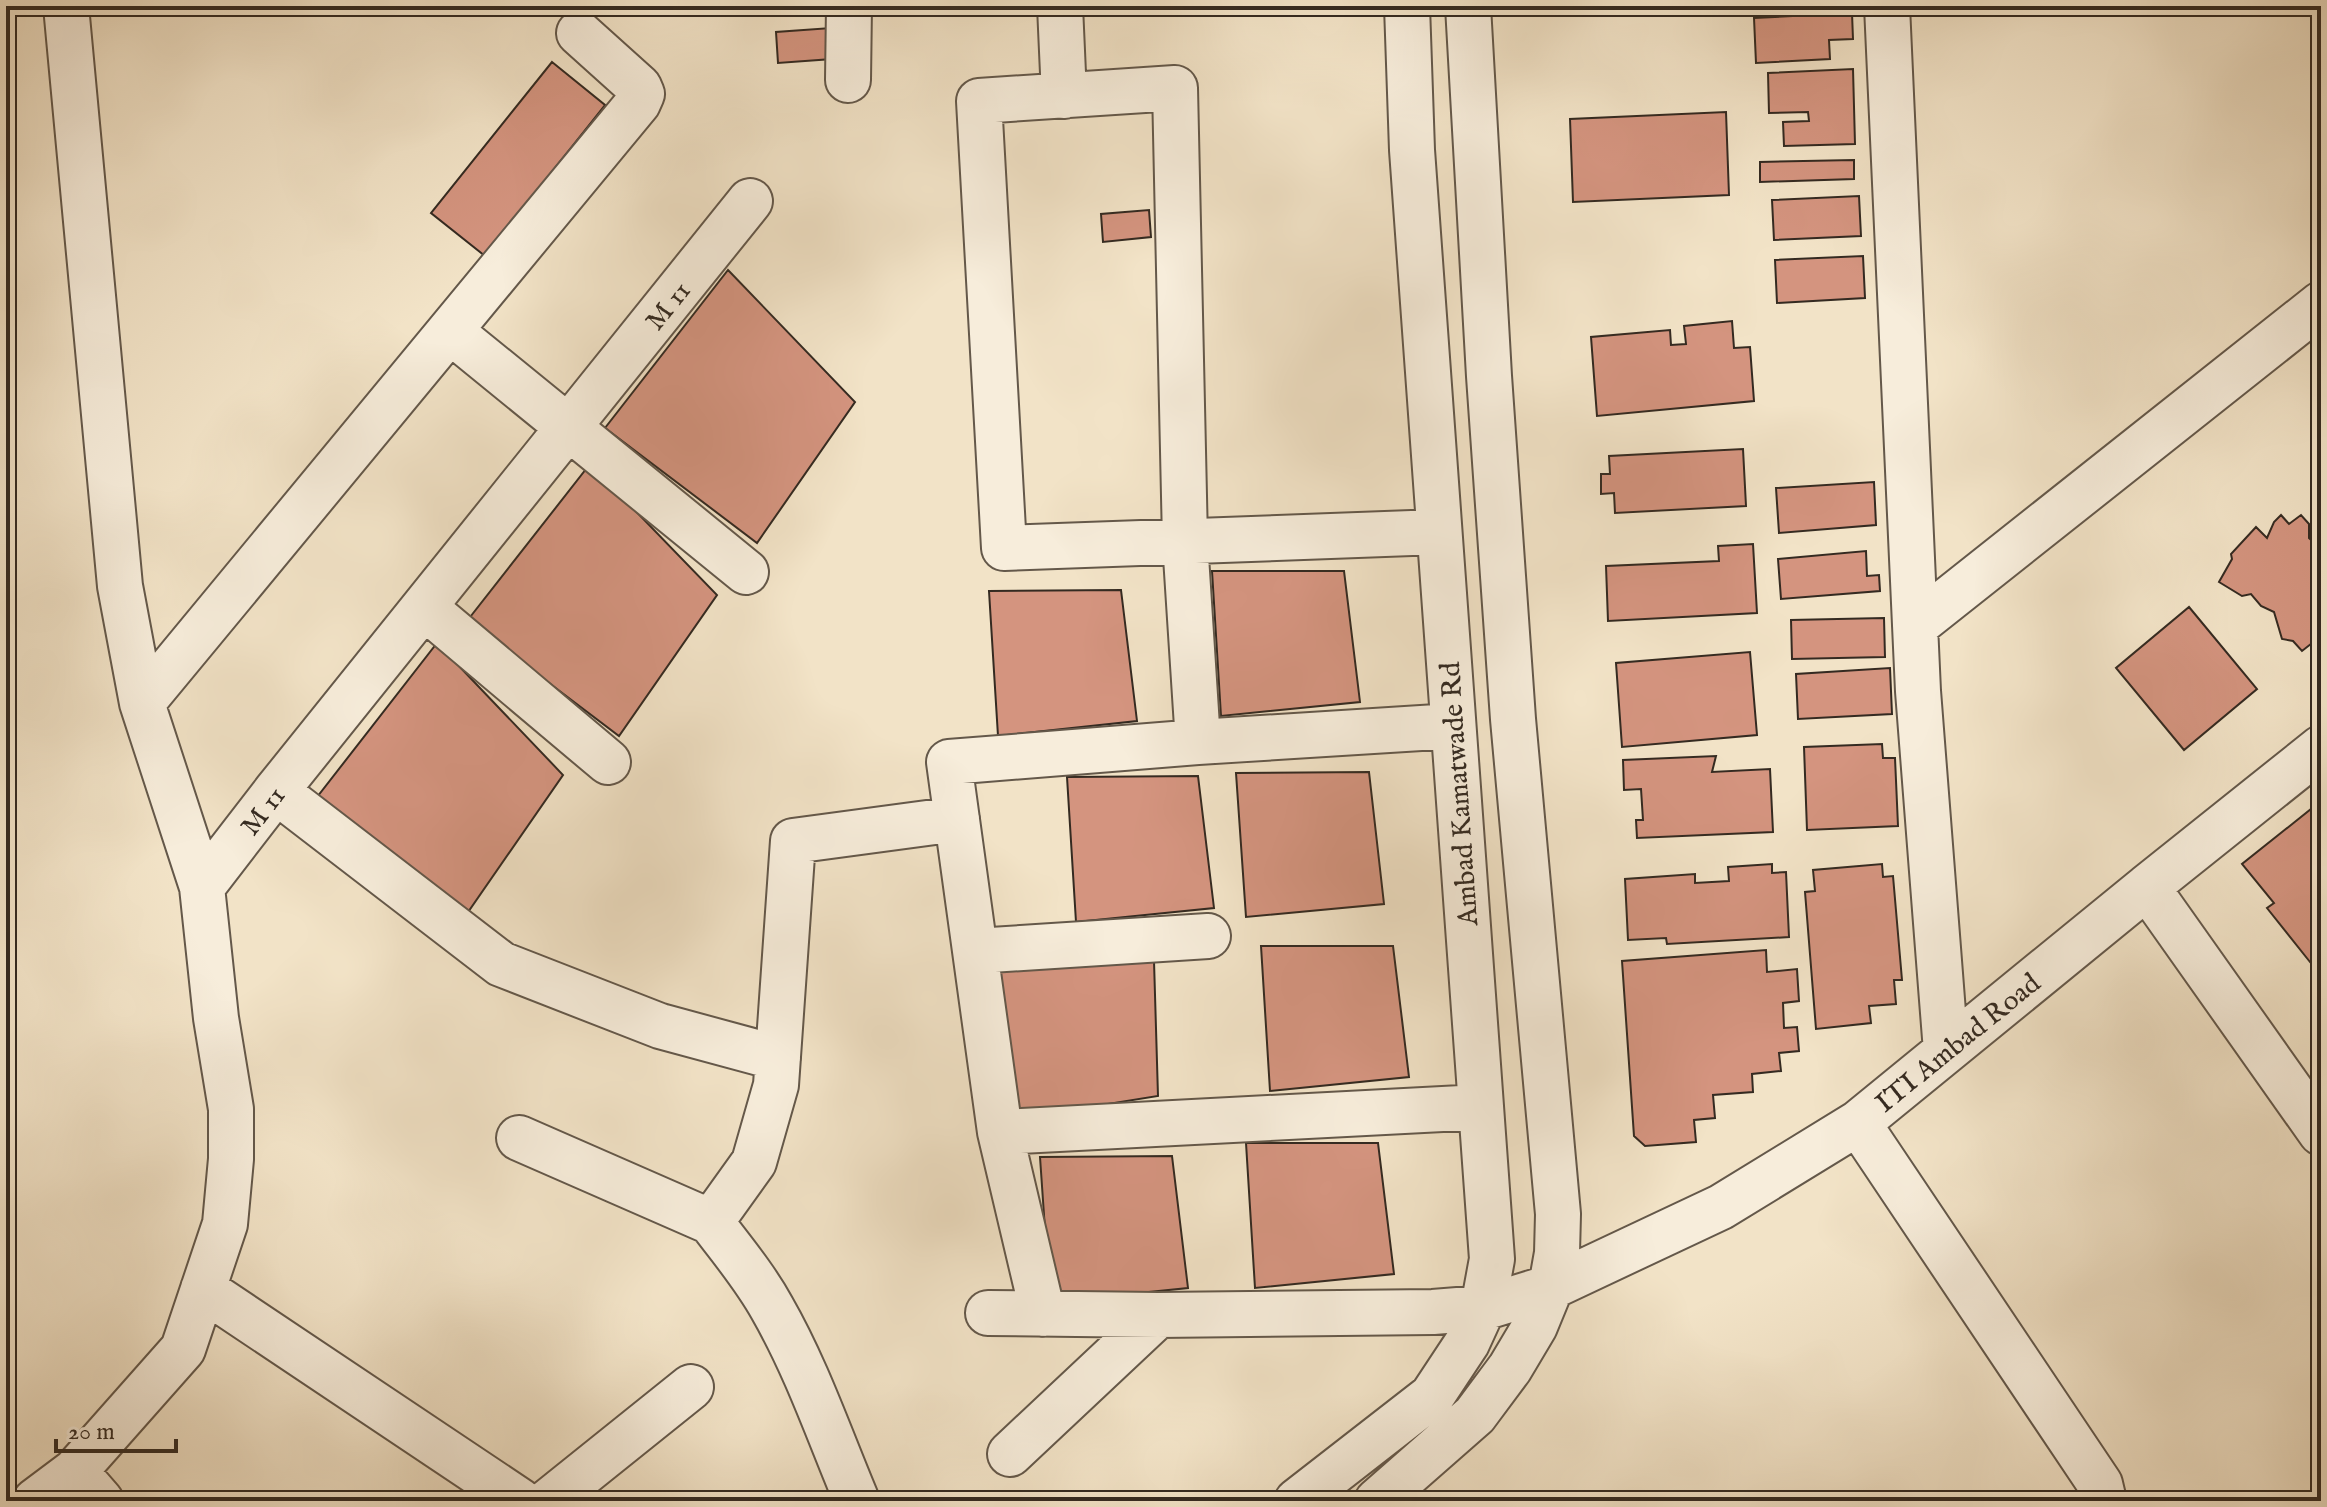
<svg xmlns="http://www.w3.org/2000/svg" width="2327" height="1507" font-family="'IM FELL English',serif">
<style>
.building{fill:#d4947f;stroke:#342a21;stroke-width:2}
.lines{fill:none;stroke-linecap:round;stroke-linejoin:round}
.minor-casing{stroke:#64584a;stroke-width:48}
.minor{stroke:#f7eddb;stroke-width:44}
.labels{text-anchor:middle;stroke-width:8;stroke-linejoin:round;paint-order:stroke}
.street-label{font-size:28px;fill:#342a21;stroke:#f7eddb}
</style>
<rect width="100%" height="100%" fill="#f2e3c7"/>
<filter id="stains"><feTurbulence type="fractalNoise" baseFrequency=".0025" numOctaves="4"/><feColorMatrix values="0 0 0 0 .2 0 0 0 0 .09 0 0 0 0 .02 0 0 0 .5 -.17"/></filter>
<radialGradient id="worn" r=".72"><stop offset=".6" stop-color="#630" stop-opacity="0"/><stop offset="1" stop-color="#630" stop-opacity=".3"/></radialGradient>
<!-- building -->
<path class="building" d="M1852,13l1,26 -24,1 1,19 -74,4 -2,-45z
M831,28l1,31 -54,4 -2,-31z
M552,62l53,43 -120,151 -54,-43z
M1853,69l2,75 -71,2 -1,-24 26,-1 -1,-9 -39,1 -1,-40z
M1726,112l3,83 -156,7 -3,-83z
M1854,160v19l-94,3v-20z
M1859,196l2,40 -87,4 -2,-40z
M1149,210l2,27 -48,5 -2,-28z
M1863,256l2,42 -88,5 -2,-43z
M728,270l127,132 -98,141 -152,-115z
M1732,321l2,27 16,-1 4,54 -157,15 -6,-79 79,-7 1,15 15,-1 -2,-18z
M1743,449l3,57 -131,7 -1,-20 -13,1v-20h9l-1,-18z
M590,464l127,131 -98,141 -152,-115z
M1874,482l2,43 -97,8 -3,-45z
M2281,515l8,9 12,-9 8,9v14l12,11v87l-19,15 -9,-10 -11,-2 -8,-27 -13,-6 -10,-12 -9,2 -23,-14 13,-23 -1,-5 25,-27 11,11 7,-16z
M1753,544l4,69 -149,8 -2,-55 113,-5 -1,-15z
M1866,551l1,25 12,-1 1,16 -99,8 -3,-40z
M1212,571h132l16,131 -139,14z
M1121,590l16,131 -139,15 -9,-145z
M2189,607l68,82 -73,61 -68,-82z
M1884,618l1,39 -93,2 -1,-39z
M437,643l126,132 -97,140 -152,-114z
M1750,652l7,83 -135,12 -6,-84z
M1890,668l2,46 -94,5 -2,-45z
M1882,744l1,14h12l3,68 -91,4 -3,-83z
M1716,756l-4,16 58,-3 3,63 -136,6 -1,-18h7l-2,-31 -17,1 -1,-30z
M1369,772l15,132 -138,13 -10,-144z
M1198,776l16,132 -138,14 -9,-145z
M2311,809l10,14v14l-6,5 6,8v104l-11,8 -43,-54 7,-5 -32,-39z
M1772,864v9l14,-1 3,65 -122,7 -1,-6 -38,2 -3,-61 70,-5v9l34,-2 -1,-14z
M1882,864l1,13 10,-1 9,104h-8l2,24 -27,2 2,17 -55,6 -11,-137 10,-1 -2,-21z
M1261,946h132l16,131 -139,14z
M1766,950l1,22 30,-3 2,32 -16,2 1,25 13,-1 2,24 -20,2 2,18 -29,3 1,18 -40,3 2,23 -21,2 2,22 -51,4 -11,-10 -12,-175z
M1154,961l4,135 -143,23 -23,-154z
M1246,1143h132l16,131 -139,14z
M1172,1156l16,132 -138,14 -10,-145z"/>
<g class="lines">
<defs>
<path id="minor" d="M66,6l54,580 22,117 60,184
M1060,6l4,90
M1887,6l31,685 28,360
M848,80l1,-74
M450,331l296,241
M424,607l184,155
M1915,626l406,-322
M142,703l496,-600 4,-9 -3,-7 -60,-54
M1453,726l-255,16 -249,20 51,370 481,-25
M1198,742l-13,-201 -10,-453 -196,13 25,447 435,-16
M276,791l225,173 159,62 118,32
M2147,887l174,-139
M975,951l233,-15
M1858,1123l242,361 4,17
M1000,1132l43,182
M519,1138l192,84 43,-60 22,-77 17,-244 164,-22
M711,1222c21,28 44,55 61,86 35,61 58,129 85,193
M203,1289l317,212
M988,1313l170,2 275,-3 50,-4 68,-21 170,-80 137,-84 289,-236 174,246
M1010,1454l148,-139
M75,1471l26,30
M35,1501l40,-30 108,-122 42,-125 6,-65v-50l-15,-91 -14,-131 74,-96 474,-590
M549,1501l142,-114
M1297,1501l135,-105 35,-53 16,-35 9,-49 -80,-1109 -5,-144
M1377,1501l98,-86 35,-47 25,-42 16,-39 6,-34 1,-39 -45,-495 -24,-343 -21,-370"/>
</defs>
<!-- minor casing -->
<use href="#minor" class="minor-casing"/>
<!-- minor -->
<use href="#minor" class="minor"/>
</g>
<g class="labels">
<!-- street labels -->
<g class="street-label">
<text transform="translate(667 305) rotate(-51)" y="10">M 11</text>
<text transform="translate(1458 794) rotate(-94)" y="10">Ambad Kamatwade Rd</text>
<text transform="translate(262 810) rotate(-52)" y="10">M 11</text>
<text transform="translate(1957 1042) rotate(-39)" y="10">ITI Ambad Road</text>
</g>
</g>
<!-- margin -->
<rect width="2327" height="1507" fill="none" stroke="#f2e3c7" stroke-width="32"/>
<rect x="8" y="8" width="2311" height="1491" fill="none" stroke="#342a21" stroke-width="4"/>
<rect x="16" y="16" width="2295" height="1475" fill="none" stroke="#342a21" stroke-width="2"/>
<!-- scale -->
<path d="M56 1439v12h120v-12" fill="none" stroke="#342a21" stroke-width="4"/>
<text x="68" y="1439" font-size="24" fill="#342a21" stroke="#f7eddb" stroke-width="6" paint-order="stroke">20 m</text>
<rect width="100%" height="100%" filter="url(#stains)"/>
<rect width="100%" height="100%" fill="url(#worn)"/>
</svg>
